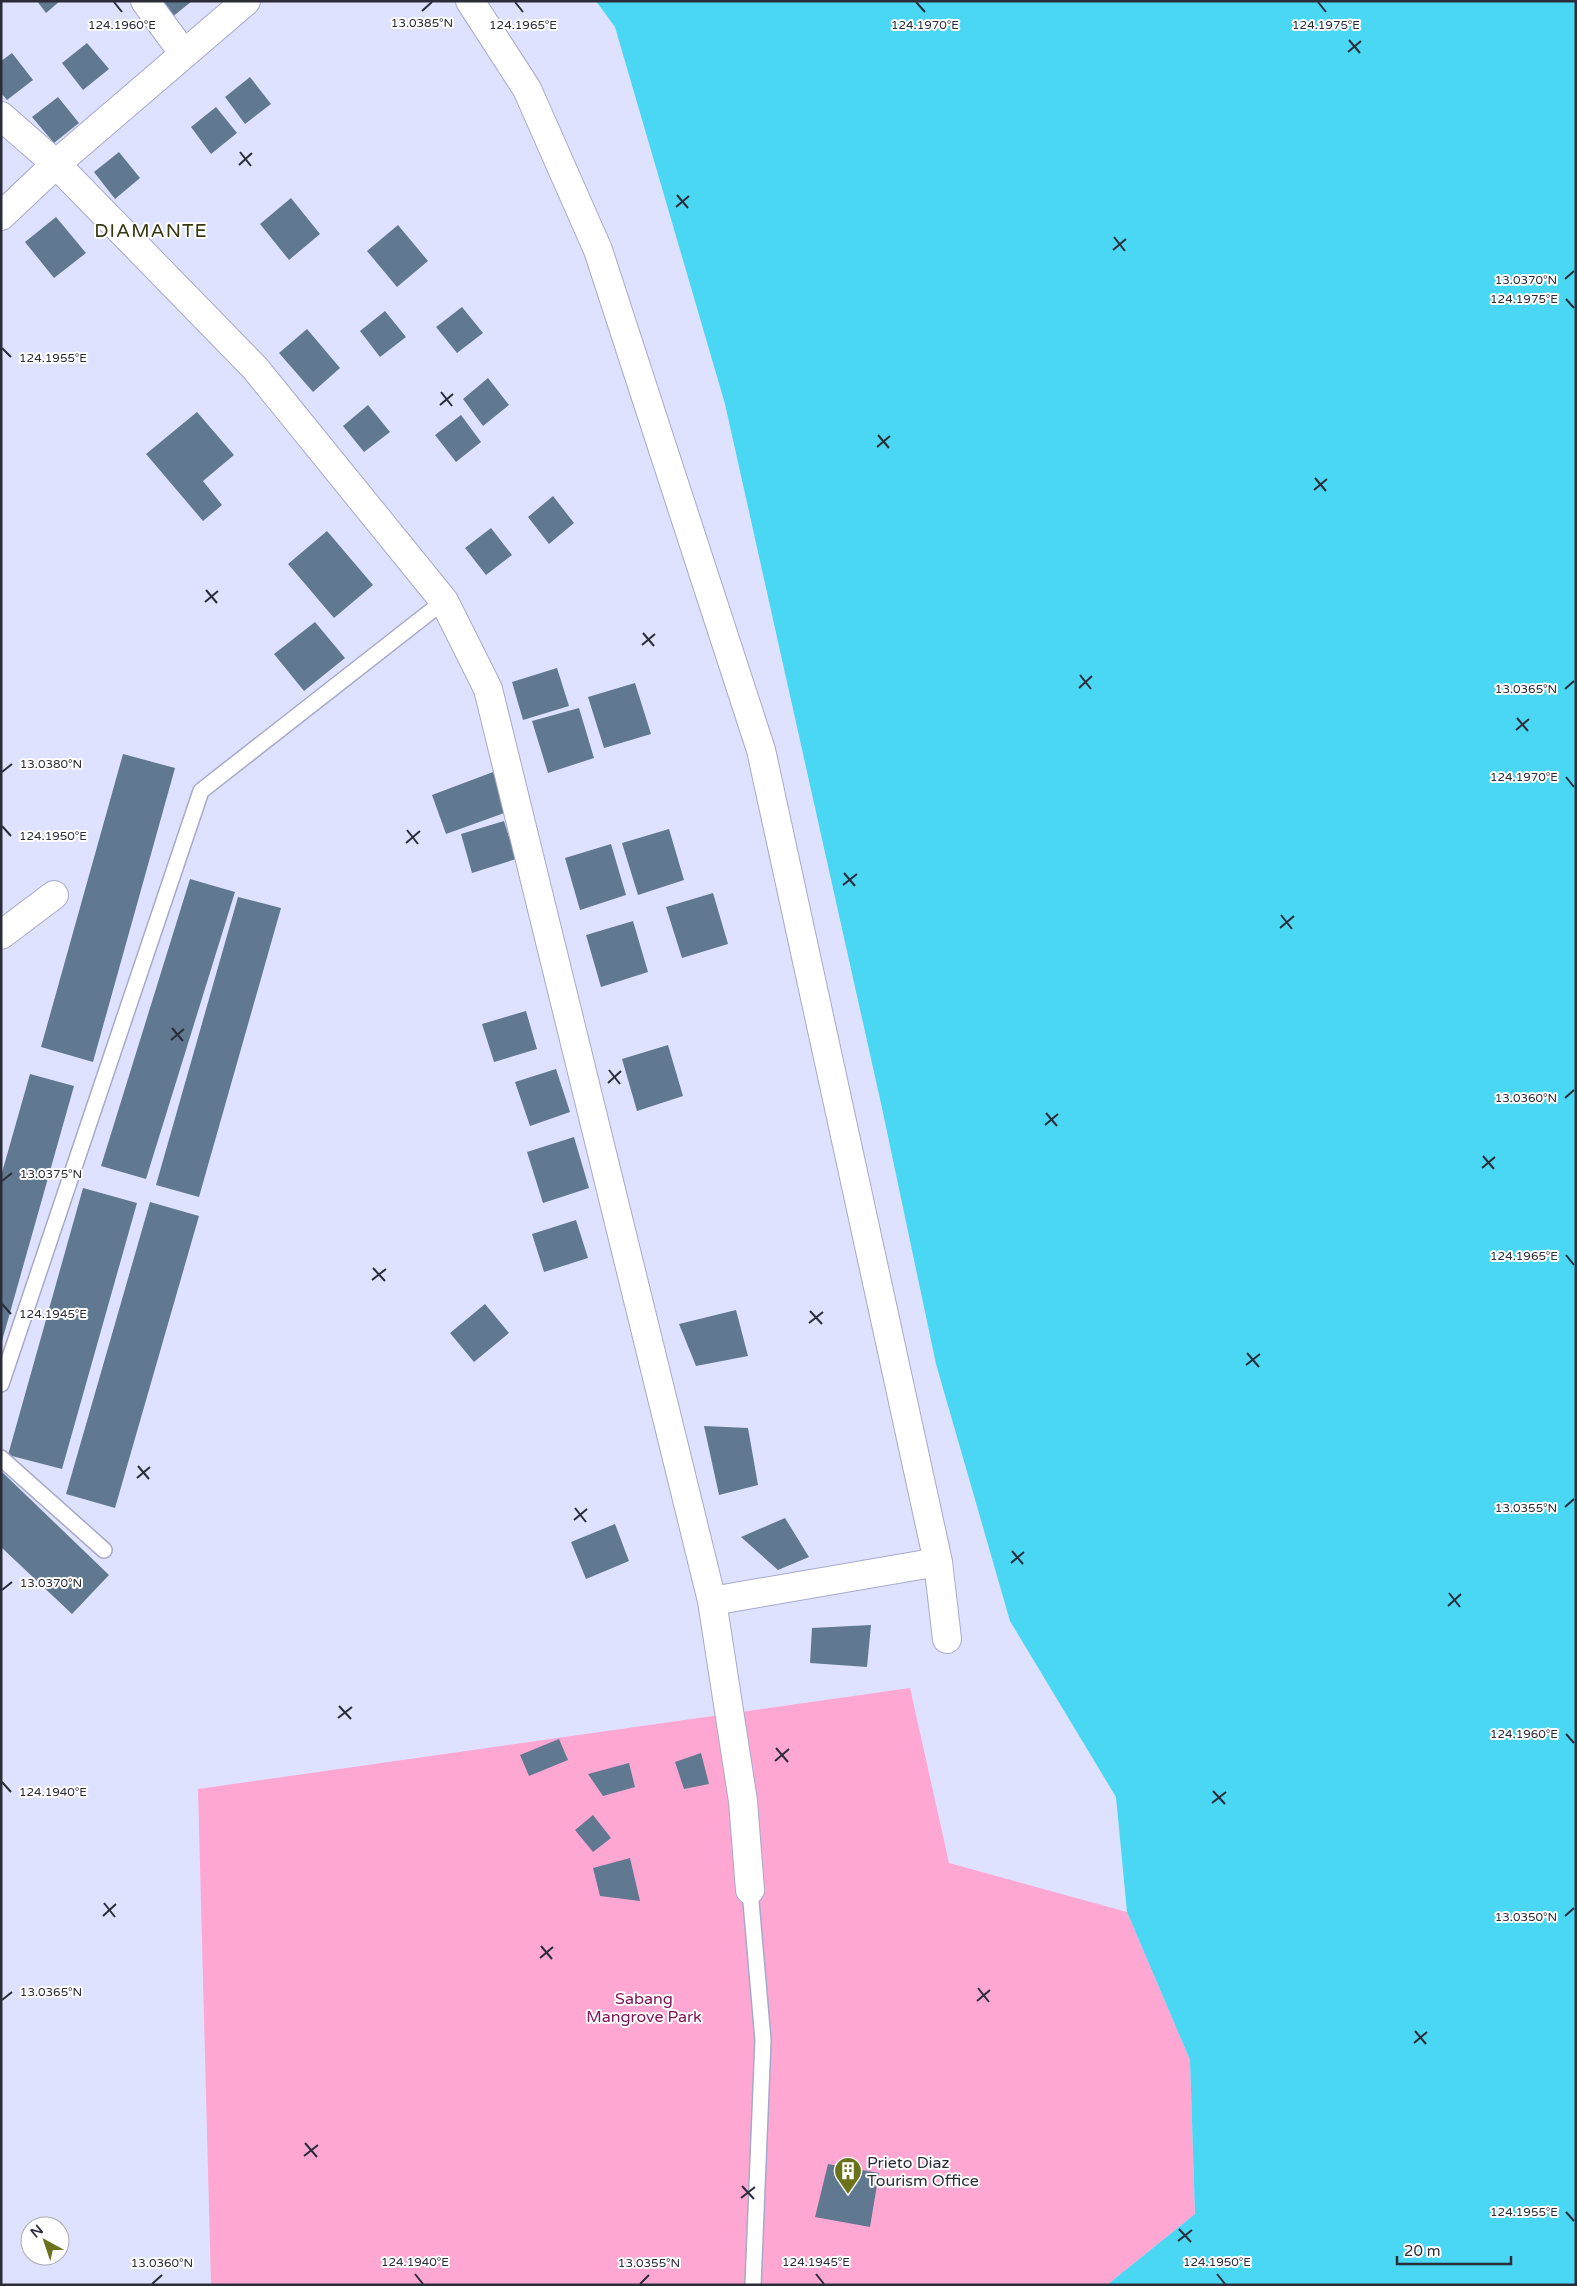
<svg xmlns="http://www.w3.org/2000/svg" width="1577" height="2286" font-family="'Varela Round',sans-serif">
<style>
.green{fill:#fea7d3}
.water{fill:#4ad7f4}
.building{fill:#607991}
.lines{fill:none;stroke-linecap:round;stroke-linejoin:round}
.service-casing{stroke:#a6a9ca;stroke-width:18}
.minor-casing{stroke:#a6a9ca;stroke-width:30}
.tertiary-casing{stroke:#a6a9ca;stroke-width:30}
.service{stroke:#fff;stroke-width:15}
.minor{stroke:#fff;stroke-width:28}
.tertiary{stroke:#fff;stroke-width:28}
.ticks{fill:none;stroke:#2b2c39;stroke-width:2}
.labels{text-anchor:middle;stroke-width:4;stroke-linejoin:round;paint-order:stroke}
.park-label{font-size:16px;fill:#811559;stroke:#fff}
.poi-label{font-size:16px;fill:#2b2c39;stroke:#fff;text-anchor:start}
.quarter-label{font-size:19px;letter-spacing:1px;fill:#353810;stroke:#fff}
.ticks-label{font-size:12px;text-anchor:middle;fill:#2b2c39;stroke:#fff;stroke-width:4;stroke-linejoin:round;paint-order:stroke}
</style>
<rect width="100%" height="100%" fill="#dfe2fe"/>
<!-- green -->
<path class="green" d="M910,1688l39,175 178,49 63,148 5,154 -88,71h-896l-13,-496z"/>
<!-- water -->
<path class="water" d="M596,1h980v2284h-469l88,-71 -5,-154 -63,-148 -11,-115 -106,-176 -74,-257 -54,-256 -157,-704 -110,-377z"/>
<!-- building -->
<path class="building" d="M37,1h23l-14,12z
M158,1h34l-21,17z
M87,43l22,26 -26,21 -21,-27z
M12,53l21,27 -26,20 -6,-7v-32z
M250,77l21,27 -26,20 -20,-27z
M58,97l21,26 -25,20 -22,-26z
M216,107l21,26 -26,21 -20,-27z
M119,152l21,26 -25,21 -21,-27z
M291,198l29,36 -31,26 -29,-36z
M56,217l30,36 -32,25 -29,-36z
M398,225l30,36 -31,26 -30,-36z
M462,307l21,26 -26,20 -21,-26z
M385,311l21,26 -26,20 -20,-26z
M307,329l33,39 -27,24 -34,-39z
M488,378l21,27 -26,21 -20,-27z
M368,405l22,27 -26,20 -21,-26z
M197,412l37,43 -31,26 19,24 -19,16 -57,-67z
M461,415l20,27 -25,20 -21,-27z
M553,496l21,27 -25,21 -21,-27z
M491,528l21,27 -26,20 -21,-27z
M327,531l46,54 -39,33 -46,-54z
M315,622l30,36 -41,33 -30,-37z
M557,668l12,38 -46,14 -11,-38z
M635,683l16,51 -47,14 -16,-51z
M579,708l15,50 -46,15 -16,-52z
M123,754l52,14 -82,294 -52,-15z
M493,772l14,40 -61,22 -14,-39z
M504,821l12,38 -44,14 -11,-39z
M669,829l15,51 -46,15 -16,-52z
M611,844l15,51 -46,15 -15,-52z
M190,879l45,13 -89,287 -45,-13z
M713,893l15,51 -46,14 -16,-51z
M238,897l43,11 -82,289 -43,-12z
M633,921l15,51 -47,15 -15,-52z
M526,1011l11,38 -43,13 -12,-38z
M668,1045l15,51 -46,15 -15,-52z
M556,1069l14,43 -40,14 -15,-44z
M30,1074l44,12 -72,255 -1,-165z
M574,1137l15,51 -46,15 -16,-51z
M83,1188l54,15 -75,266 -54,-14z
M150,1202l49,14 -84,292 -49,-14z
M576,1220l12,38 -44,14 -12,-38z
M485,1304l24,29 -35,29 -24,-29z
M736,1310l12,46 -52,10 -17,-42z
M704,1426l44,2 10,57 -39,10z
M1,1471l108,104 -37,39 -71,-67z
M785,1518l24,39 -31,13 -37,-33z
M615,1524l14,37 -43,18 -15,-37z
M871,1625l-4,42 -57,-4 2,-35z
M559,1739l9,21 -39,16 -9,-21z
M701,1753l8,31 -25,5 -9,-27z
M629,1763l6,24 -32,9 -15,-22z
M593,1815l18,23 -18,14 -18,-22z
M630,1858l10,43 -40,-5 -7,-28z
M828,2164l51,9 -9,54 -55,-10z"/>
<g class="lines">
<defs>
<path id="service" d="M1,1384l200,-593 243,-190
M1,1458l103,92
M750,1890l13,150 -10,245"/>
<path id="minor" d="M145,1l39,53
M470,1l57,88 71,161 163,500 177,812 9,77
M56,164l199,204 189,233 44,88 224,912 31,200 7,89
M1,216l55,-52 190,-163
M1,935l53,-40
M712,1601l226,-39"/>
<path id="tertiary" d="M1,116l55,48"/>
</defs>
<!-- service casing -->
<use href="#service" class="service-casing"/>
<!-- minor casing -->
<use href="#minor" class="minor-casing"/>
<!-- tertiary casing -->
<use href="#tertiary" class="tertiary-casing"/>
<!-- service -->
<use href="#service" class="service"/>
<!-- minor -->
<use href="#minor" class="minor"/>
<!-- tertiary -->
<use href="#tertiary" class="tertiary"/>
</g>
<!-- ticks -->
<path class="ticks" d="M114,2l8,10M515,2l8,10M916,2l9,10M1318,2l8,10M422,11l10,-9M1349,40l11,13M1348,52l13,-11M240,152l11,14M239,165l13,-12M677,195l11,13M676,207l13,-11M1114,237l11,14M1113,250l13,-11M1565,279l9,-8M1566,299l8,9M2,348l9,9M441,392l11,14M440,405l13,-11M878,435l11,13M877,447l13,-11M1315,478l11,13M1314,490l13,-11M206,590l11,13M205,602l13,-11M643,633l11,13M642,645l13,-11M1080,675l11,14M1079,688l13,-12M1565,689l9,-8M1517,718l11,13M1516,730l13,-11M2,772l10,-8M1566,777l8,10M2,826l9,10M407,830l11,14M406,843l14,-12M844,873l11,13M843,885l14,-11M1281,915l11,14M1280,928l14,-12M172,1028l11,13M171,1040l13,-11M609,1070l11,14M608,1083l13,-12M1565,1098l9,-8M1046,1113l11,13M1045,1125l13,-11M1483,1156l11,13M1482,1168l13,-11M2,1181l10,-8M1566,1255l8,10M373,1268l12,13M372,1280l14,-11M2,1304l9,10M810,1311l12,13M809,1323l14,-11M1247,1353l12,14M1246,1365l14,-11M138,1466l11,13M137,1478l13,-11M1565,1507l9,-8M575,1508l11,14M574,1520l13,-11M1012,1551l11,13M1011,1563l13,-11M2,1590l10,-8M1449,1593l11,14M1448,1606l13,-12M339,1706l12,13M338,1718l14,-11M1566,1734l8,9M776,1748l12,14M775,1761l14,-12M2,1782l9,10M1213,1791l12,13M1212,1803l14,-11M104,1903l11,14M103,1916l13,-12M1565,1916l9,-8M541,1946l11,13M540,1958l13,-11M978,1988l11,14M2,2000l10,-8M977,2001l13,-11M1415,2031l11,13M1414,2043l13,-11M305,2143l12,14M304,2156l14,-11M742,2186l12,13M741,2198l14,-11M1566,2212l8,9M1179,2229l12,13M1178,2241l14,-11M415,2274l8,10M816,2274l8,10M1217,2274l8,10M152,2284l10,-9M640,2284l9,-9"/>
<!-- icons -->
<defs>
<symbol id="building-pin" viewBox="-11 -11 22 30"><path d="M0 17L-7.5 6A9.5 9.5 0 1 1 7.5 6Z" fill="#6c7219" stroke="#fff"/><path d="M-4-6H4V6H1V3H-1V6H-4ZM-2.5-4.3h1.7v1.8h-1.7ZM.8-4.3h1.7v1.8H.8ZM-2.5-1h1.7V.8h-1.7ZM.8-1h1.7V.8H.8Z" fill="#fff"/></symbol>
</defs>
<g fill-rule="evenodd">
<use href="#building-pin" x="832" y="2155" width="32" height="43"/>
</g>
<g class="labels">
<!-- park labels -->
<g class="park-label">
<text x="644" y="2004">Sabang<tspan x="644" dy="18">Mangrove Park</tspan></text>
</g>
<!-- poi labels -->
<g class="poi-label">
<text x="867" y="2168">Prieto Diaz<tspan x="867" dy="18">Tourism Office</tspan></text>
</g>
<!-- quarter labels -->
<g class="quarter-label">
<text x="151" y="237">DIAMANTE</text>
</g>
</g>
<g class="ticks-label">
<text x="422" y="27">13.0385°N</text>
<text x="523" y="29">124.1965°E</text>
<text x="925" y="29">124.1970°E</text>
<text x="122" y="29">124.1960°E</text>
<text x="1326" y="29">124.1975°E</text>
<text x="1526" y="284">13.0370°N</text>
<text x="1524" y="303">124.1975°E</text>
<text x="53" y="362">124.1955°E</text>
<text x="1526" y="693">13.0365°N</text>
<text x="51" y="768">13.0380°N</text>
<text x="1524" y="781">124.1970°E</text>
<text x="53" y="840">124.1950°E</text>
<text x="1526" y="1102">13.0360°N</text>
<text x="51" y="1178">13.0375°N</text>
<text x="1524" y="1260">124.1965°E</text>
<text x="53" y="1318">124.1945°E</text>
<text x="1526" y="1512">13.0355°N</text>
<text x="51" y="1587">13.0370°N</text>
<text x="1524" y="1738">124.1960°E</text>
<text x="53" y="1796">124.1940°E</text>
<text x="1526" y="1921">13.0350°N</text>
<text x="51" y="1996">13.0365°N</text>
<text x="1524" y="2216">124.1955°E</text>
<text x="415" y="2266">124.1940°E</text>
<text x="816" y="2266">124.1945°E</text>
<text x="1217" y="2266">124.1950°E</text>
<text x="162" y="2267">13.0360°N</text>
<text x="649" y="2267">13.0355°N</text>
</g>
<!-- border -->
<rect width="1577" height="2286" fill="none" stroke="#2b2c39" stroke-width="5"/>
<!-- north arrow -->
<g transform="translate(45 2241) rotate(320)"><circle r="24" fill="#ffffff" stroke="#aaabb0"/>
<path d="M0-4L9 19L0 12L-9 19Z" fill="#6c7219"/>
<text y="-8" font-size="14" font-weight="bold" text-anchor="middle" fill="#2b2c39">N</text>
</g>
<!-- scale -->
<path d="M1397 2256v8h114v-8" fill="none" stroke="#2b2c39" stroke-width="2.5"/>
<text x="1404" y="2256" font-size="15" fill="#2b2c39" stroke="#ffffff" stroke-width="4" paint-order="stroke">20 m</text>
</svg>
